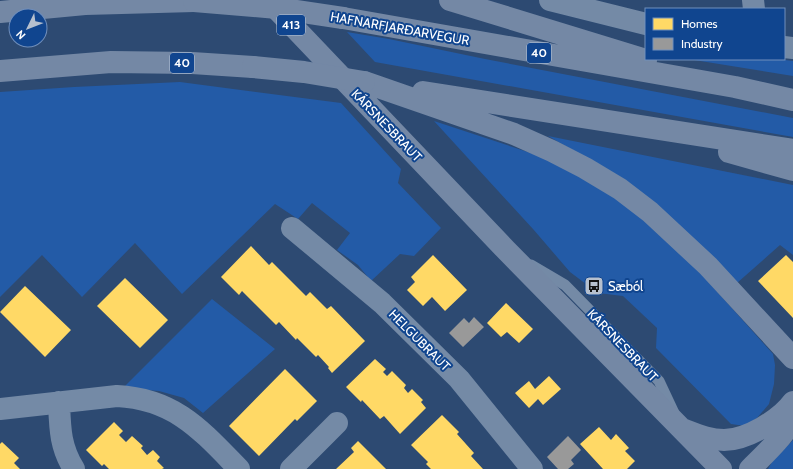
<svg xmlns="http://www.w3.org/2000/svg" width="793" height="469" font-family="Cabin,sans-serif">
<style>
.green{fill:#235ba7}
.homes{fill:#ffd966}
.industry{fill:#999}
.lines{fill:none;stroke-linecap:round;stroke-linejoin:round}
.lane{stroke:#748aa6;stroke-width:11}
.street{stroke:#748aa6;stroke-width:22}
.primary{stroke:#7488a5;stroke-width:22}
.primary-bridge{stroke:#7488a5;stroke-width:22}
.labels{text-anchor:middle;stroke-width:4;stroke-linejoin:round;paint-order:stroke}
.shield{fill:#10458f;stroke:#b7c7dd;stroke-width:1}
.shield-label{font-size:12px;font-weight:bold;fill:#fff}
.street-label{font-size:13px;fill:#fff;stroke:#10458f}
.poi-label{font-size:13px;fill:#fff;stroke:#10458f;text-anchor:start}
</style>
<rect width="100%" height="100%" fill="#2d4a72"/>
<!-- green -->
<path class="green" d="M347,32l42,7 96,20 308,59v19l-418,-75z
M688,59h90l15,2v15z
M180,82l161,21 60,66 -3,14 43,45 -27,28 -14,-2 -29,27 -13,-16 -21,-15 13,-17 -38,-30 -14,16 -23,-15 -93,90 -47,-51 -53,54 -40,-42 -42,42v-205l74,-5z
M434,121l115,38 52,27 69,53 103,115 2,11 -1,19 -5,20 -12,14 -12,8 -14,-2 -75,-76 1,-20 -34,-32 -25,-3 -28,-21 -37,-43z
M548,136l245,49v70l-13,-10 -43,38 -149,-124z
M212,299l63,50 -72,64 -19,-15 -25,-7 -36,-3z
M793,440v29h-25l4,-7z"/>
<!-- homes -->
<path class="homes" d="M251,246l18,19 3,-3 34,34 4,-4 17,17 4,-3 34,35 -33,32 -4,-5 1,-1 -11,-12 -2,2 -19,-19 -1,2 -17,-18 -3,3 -34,-34 -3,4 -18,-18z
M433,255l34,35 -22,21 -13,-14 -9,9 -16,-16 8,-8 -4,-5z
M786,255l7,7v56l-35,-37z
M125,278l43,42 -28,28 -43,-42z
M25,286l46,44 -26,27 -45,-45z
M506,303l27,26 -14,14 -12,-11 -6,5 -14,-14z
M375,359l11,10 -3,3 4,4 5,-5 14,14 -2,3 4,5 4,-4 11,11 -2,2 5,6 -26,26 -16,-18 -4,3 -18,-19 -1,2 -15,-15z
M285,369l32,32 -20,20 -2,-2 -36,37 -30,-30z
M549,376l12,13 -18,16 -5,-6 -9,9 -14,-15 14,-12 6,8z
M442,415l17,17 -2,2 17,19 -3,3 12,13h-52l-5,-5 2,-2 -17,-17z
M114,422l9,9 -4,4 7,7 6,-6 11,10 -2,2 6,7 6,-5 7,7 -3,4 7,7 -2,1h-53l-5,-5 -2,2 -16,-16z
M599,427l12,13 5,-6 13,14 -4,3 10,10 -8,8h-24l-23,-25z
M358,441l28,28h-50l18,-17 -3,-4z
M2,442l17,16 -5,5 6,6h-20v-25z"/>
<!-- industry -->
<path class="industry" d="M474,317l10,10 -21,20 -14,-14 15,-15 5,5z
M568,436l13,14 -10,10 3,4 -6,5h-10l-11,-12z"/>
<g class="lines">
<!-- lane -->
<path class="lane" d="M531,265l34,20 94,96 15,32"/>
<!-- street -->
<path class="street" d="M550,0l96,24
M753,0l1,9
M784,47l9,1
M292,228l90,75 77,76 73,90
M59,402c1,26 1,45 15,67
M0,409l117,-13c58,3 84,34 122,73
M291,469l46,-46"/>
<!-- primary -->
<path class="primary" d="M268,0l238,250 215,219
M450,0l196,60
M0,12l85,-8 109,-3
M343,18l392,69 58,13
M0,71l111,-9 81,1 61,4
M364,82l150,52 38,17 33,17 35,21 30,23 58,54 85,92
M423,92l370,58
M729,152l64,18
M685,430c13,5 25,10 39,10 22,0 56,-20 69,-38
M750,469c16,-16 33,-31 43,-51"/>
<!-- primary-bridge -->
<path class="primary-bridge" d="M194,1l83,7 66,10
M253,67l51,5 60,10"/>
</g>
<!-- icons -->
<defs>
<symbol id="bus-square" viewBox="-11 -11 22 22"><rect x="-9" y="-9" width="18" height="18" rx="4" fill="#b6c0ce" stroke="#10458f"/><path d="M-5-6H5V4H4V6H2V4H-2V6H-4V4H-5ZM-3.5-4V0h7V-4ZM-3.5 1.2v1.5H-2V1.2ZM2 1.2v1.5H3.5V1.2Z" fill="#111"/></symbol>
</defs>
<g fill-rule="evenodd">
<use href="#bus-square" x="583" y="275" width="22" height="22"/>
</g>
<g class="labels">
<!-- shield labels -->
<g class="shield">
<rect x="277" y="15" width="28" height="20" rx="3"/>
<rect x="527" y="43" width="24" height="20" rx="3"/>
<rect x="170" y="53" width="24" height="20" rx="3"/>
</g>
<g class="shield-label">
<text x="291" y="29">413</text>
<text x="539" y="57">40</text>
<text x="182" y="67">40</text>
</g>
<!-- street labels -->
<g class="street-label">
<text transform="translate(400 28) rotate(10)" y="5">HAFNARFJARÐARVEGUR</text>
<text transform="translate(387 125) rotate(46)" y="5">KÁRSNESBRAUT</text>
<text transform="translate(420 340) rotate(45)" y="5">HELGUBRAUT</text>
<text transform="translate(623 345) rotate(46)" y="5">KÁRSNESBRAUT</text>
</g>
<!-- poi labels -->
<g class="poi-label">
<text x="608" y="291">Sæból</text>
</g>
</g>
<!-- legend -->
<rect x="645" y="8" width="140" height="52" fill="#10458f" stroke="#708fbc"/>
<rect x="653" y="18" width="20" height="12" fill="#ffd966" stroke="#708fbc"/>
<text x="681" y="28" font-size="12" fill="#ffffff">Homes</text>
<rect x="653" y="38" width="20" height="12" fill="#999999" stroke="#708fbc"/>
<text x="681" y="48" font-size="12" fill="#ffffff">Industry</text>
<!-- north arrow -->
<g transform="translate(28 28) rotate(227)"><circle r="19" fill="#10458f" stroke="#708fbc"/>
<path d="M0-3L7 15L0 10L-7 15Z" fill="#b6c0ce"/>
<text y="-6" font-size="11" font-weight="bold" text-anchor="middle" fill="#ffffff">N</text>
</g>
</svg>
